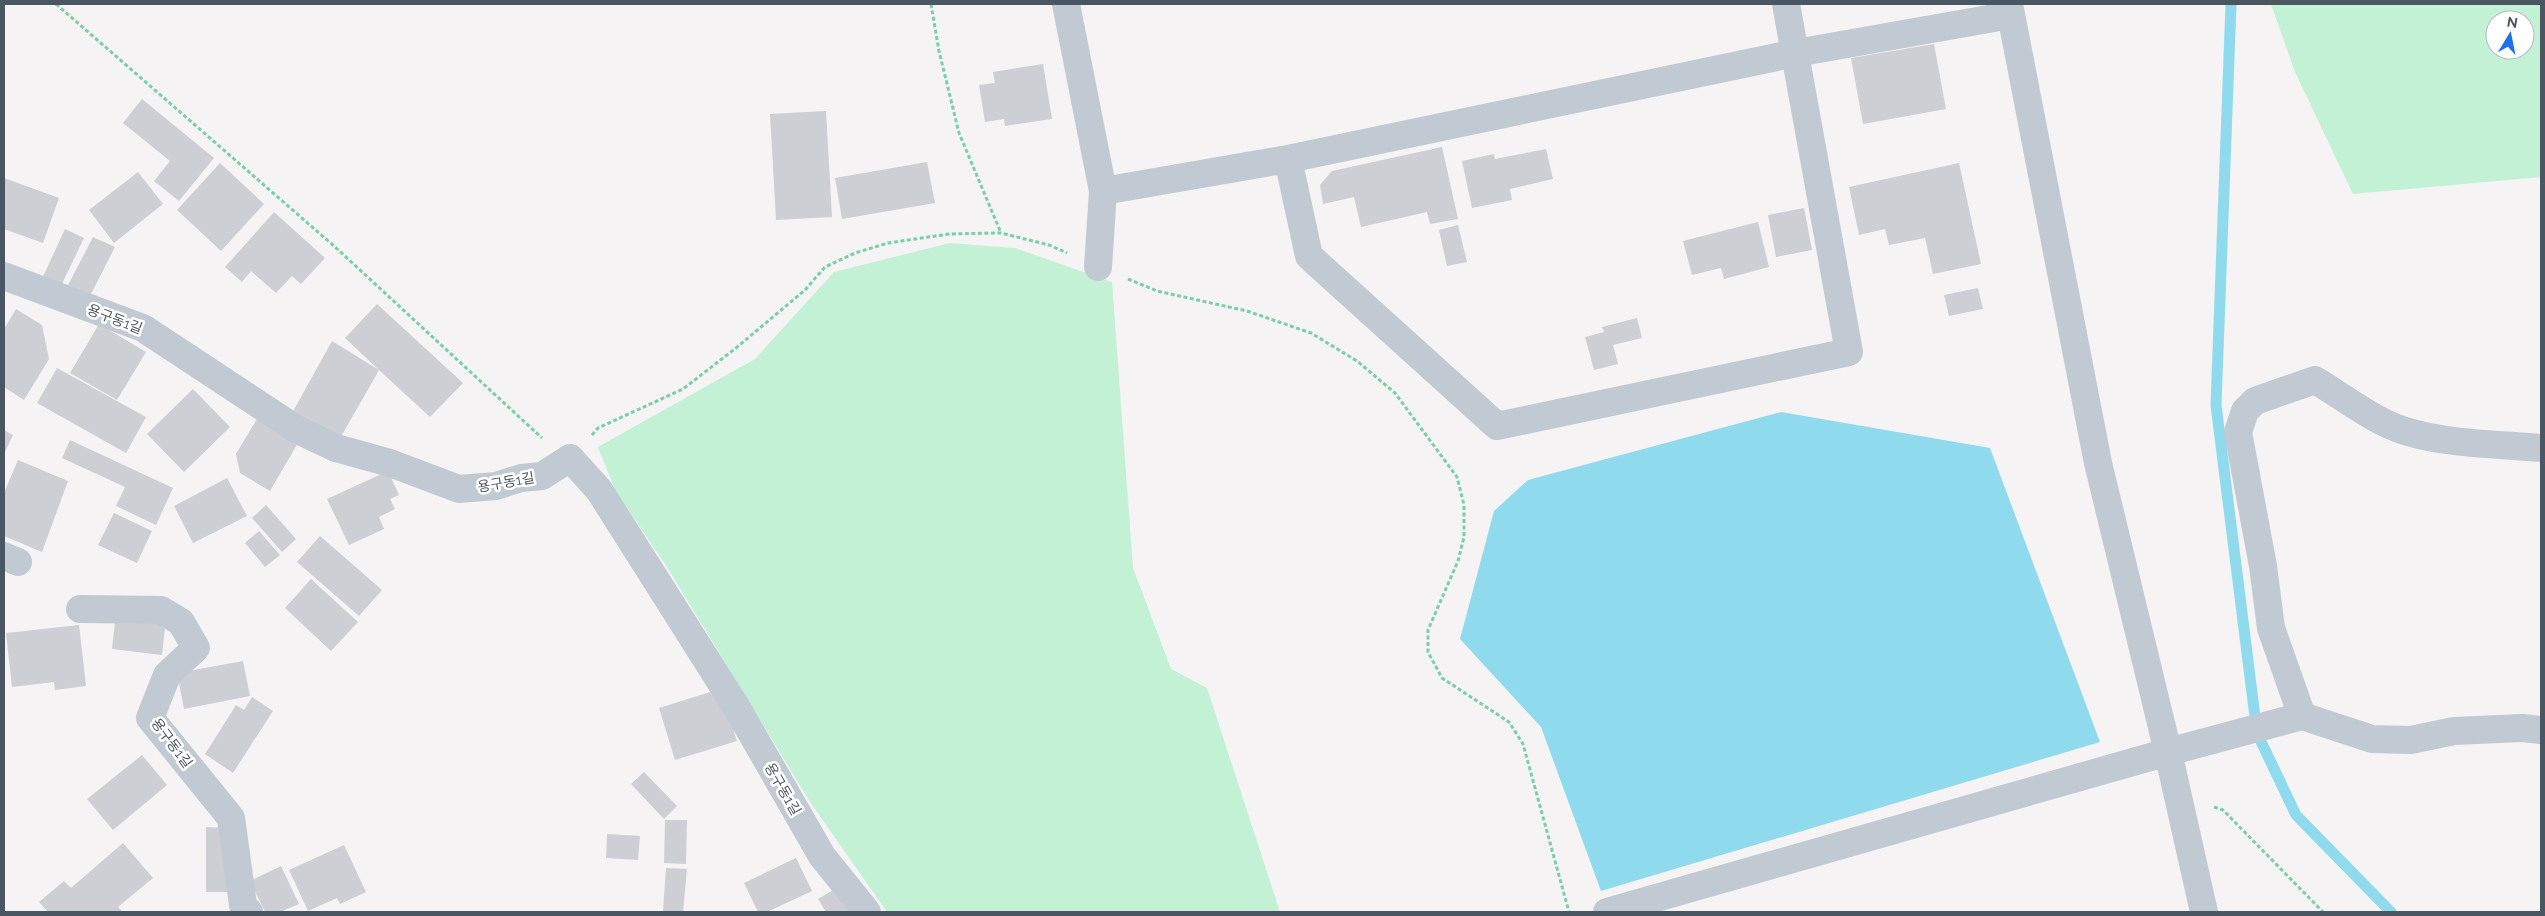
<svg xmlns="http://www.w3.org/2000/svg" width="2545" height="916" font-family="Raleway,'Noto Sans KR',sans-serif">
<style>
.green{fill:#c3f1d5;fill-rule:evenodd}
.water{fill:#90daee}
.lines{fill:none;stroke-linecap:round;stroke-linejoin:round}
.stream{stroke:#90daee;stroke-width:11}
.building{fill:#cdcfd5}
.path{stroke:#7ad0a6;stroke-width:3;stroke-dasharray:4 2.5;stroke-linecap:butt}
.minor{stroke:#c1cad2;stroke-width:28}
.labels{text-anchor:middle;stroke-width:5;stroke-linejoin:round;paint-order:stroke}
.street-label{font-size:14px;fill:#4a5661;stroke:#fff}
</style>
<rect width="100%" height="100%" fill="#f5f3f3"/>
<!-- green -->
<path class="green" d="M2271,4h270v173l-188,17 -58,-122zM2495,20h30v30h-30z
M950,243l65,5 97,34 21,286 38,101 36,19 73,224h-393l-77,-110 -143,-235 -52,-77 -17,-43 157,-88 79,-87z"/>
<!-- water -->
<path class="water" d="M1781,412l209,36 110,294 -499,149 -60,-164 -81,-88 34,-128 34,-31z"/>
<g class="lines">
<!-- stream -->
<path class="stream" d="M2231,4l-15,401 41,328 39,82 95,97"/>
</g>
<!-- building -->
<path class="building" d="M1934,44l12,65 -83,15 -12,-66z
M1043,64l9,55 -47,7 -1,-7 -19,3 -6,-37 16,-2 -2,-11z
M142,99l72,59 -35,43 -25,-20 16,-20 -47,-38z
M826,111l6,106 -56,3 -6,-106z
M1442,147l16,72 -28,5 -3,-12 -66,15 -7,-30 -31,7 -3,-19 12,-14z
M1546,149l7,30 -43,10 2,11 -40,8 -10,-47 32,-7 1,5z
M927,162l8,41 -93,16 -7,-41z
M220,163l44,41 -43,47 -44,-41z
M1959,163l22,101 -48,10 -8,-36 -36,7 -4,-16 -26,6 -10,-48z
M138,172l25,32 -49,39 -25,-33z
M4,178l55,20 -16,45 -39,-14z
M1804,208l8,42 -36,7 -8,-42z
M274,212l51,46 -24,26 -9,-8 -16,17 -25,-22 -9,11 -17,-15z
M1758,222l11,45 -45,12 -3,-11 -29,7 -9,-34z
M1458,225l9,37 -20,4 -8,-36z
M65,229l19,9 -25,52 -18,-9z
M93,237l22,10 -26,51 -22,-11z
M1978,288l5,21 -34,7 -5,-21z
M377,304l86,79 -33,34 -51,-47 -41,72 -47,-27 41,-74 47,29 -34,-32z
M16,309l26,16 7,34 -25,41 -20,-13v-58z
M1637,318l5,20 -29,7 5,19 -24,6 -9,-33 19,-5 -2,-5z
M99,324l47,28 -29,48 -47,-27z
M57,368l89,49 -20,36 -89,-50z
M193,389l37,38 -46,45 -37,-38z
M261,412l41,24 -32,55 -30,-18 -4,-19z
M4,430l9,5 -9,19z
M70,440l103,48 -17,37 -40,-19 9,-19 -63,-29z
M18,460l50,21 -26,71 -38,-16v-43z
M388,471l11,24 -9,4 5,10 -16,8 5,12 -35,16 -22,-46z
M227,478l20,38 -54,27 -19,-37z
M266,505l30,34 -14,13 -30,-34z
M114,513l38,18 -15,32 -39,-18z
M259,531l21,24 -15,12 -20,-24z
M320,536l62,54 -23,26 -62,-54z
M311,579l47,43 -27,29 -46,-43z
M116,613l50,5 -4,37 -50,-6z
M79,625l7,61 -31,4 -1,-8 -42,5 -6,-54z
M243,661l7,35 -66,13 -7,-36z
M720,689l17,52 -62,19 -16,-52z
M252,697l21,14 -40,62 -28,-19 31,-49 8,5z
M142,755l25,30 -54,45 -26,-31z
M644,772l33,34 -13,13 -33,-35z
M665,820h22l-1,44 -22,-1z
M206,827l25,1 1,64h-26z
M607,834l33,2 -2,24 -32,-2z
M123,843l30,35 -35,29 5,5h-75l-9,-10 25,-21 7,7z
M344,845l22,47 -26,12 -3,-6 -29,13 -19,-41z
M796,858l16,33 -45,21h-9l-14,-29z
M281,866l18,38 -19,8h-15l-15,-31z
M666,868l21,1 -4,43h-20z
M840,886l16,26h-30l-8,-13z"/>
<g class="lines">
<!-- path -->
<path class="path" d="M56,4l278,242 208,192
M931,4l8,47 20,82 42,100
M1128,279l29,12 90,20 64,22 46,28 38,32 62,84 7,28v32l-6,24 -30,69v22l14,26 67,44 14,22 46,168
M592,435l6,-7 85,-39 53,-41 69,-58 20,-23 30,-14 33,-10 61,-9 52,-1 48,12 18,8
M2214,807l9,3 100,102"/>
<!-- minor -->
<path class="minor" d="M1066,4l37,187 -5,76
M2009,4l89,459 70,289 36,160
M1288,159l508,-106 215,-38
M1103,191l185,-32 21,97 188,170 352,-74 -63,-348
M4,276l139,52 153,101 40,19 54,15 69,26 37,-3 25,-8 21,-2 28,-18 29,32 26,41 112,177 85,148 45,56
M4,556l14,6
M80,609l81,1 20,12 15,26 -29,27 -17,43 81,100 12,87 6,7
M2302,716l-31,-88 -8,-62 -25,-134 7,-21 10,-10 60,-21c27,16 60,42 90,51 41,13 93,13 136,17
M1607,912l561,-160 134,-36 70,23 39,1 43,-9 68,-3 19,2"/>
</g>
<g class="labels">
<!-- street labels -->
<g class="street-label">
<text transform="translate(115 319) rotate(21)" y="5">용구동1길</text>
<text transform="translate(506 482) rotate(-10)" y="5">용구동1길</text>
<text transform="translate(172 743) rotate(53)" y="5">용구동1길</text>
<text transform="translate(783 789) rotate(60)" y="5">용구동1길</text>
</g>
</g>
<!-- border -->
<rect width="2545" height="916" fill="none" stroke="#4a5661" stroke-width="10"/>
<!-- north arrow -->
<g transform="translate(2510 35) rotate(10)"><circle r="24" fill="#ffffff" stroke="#b7bbc0"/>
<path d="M0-4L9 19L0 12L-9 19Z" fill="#1a73e8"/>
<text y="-8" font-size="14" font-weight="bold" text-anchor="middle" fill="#4a5661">N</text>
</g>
</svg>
